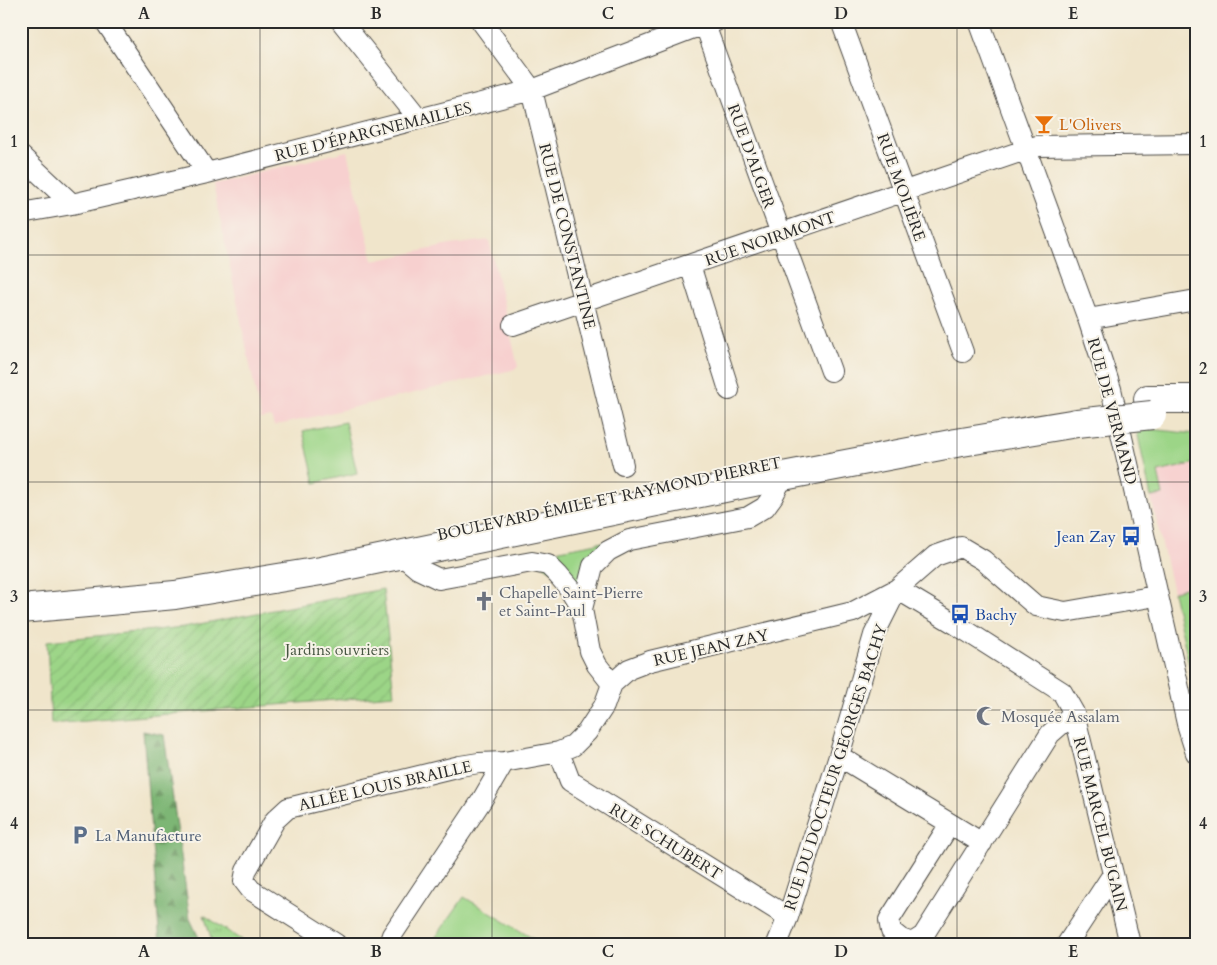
<svg xmlns="http://www.w3.org/2000/svg" width="1217" height="965" font-family="Cardo,serif">
<style>
.built{fill:#f7d0cf}
.grass{fill:#9cd587;stroke:#648059}
.forest{fill:url(#forest-firs);stroke:#547050}
.park{fill:url(#park-tufts);stroke:#648059}
.garden{fill:url(#garden-furrows);stroke:#648059}
.lines{fill:none;stroke-linecap:round;stroke-linejoin:round}
.street-casing{stroke:#494743;stroke-width:22}
.primary-casing{stroke:#494743;stroke-width:30}
.street{stroke:#fff;stroke-width:20}
.primary{stroke:#fff;stroke-width:28}
.primary-bridge-casing{stroke:#494743;stroke-width:30;stroke-linecap:butt}
.primary-bridge{stroke:#fff;stroke-width:28}
.grid{fill:none;stroke:#2b2b2b;stroke-width:1;stroke-opacity:0.55}
.labels{text-anchor:middle;stroke-width:4;stroke-linejoin:round;paint-order:stroke}
.food-label{font-size:16px;fill:#c56008;stroke:#f7f3e8;text-anchor:start}
.street-label{font-size:16px;fill:#2b2b2b;stroke:#f7f3e8}
.transit-label{font-size:16px;fill:#164399;stroke:#f7f3e8;text-anchor:end}
.worship-label{font-size:16px;fill:#5b616d;stroke:#f7f3e8;text-anchor:start}
.park-label{font-size:16px;fill:#475642;stroke:#f7f3e8}
.service-label{font-size:16px;fill:#4e5e75;stroke:#f7f3e8;text-anchor:start}
.neatline{fill:none;stroke:#2b2b2b;stroke-width:2}
.grid-label{font-size:16px;text-anchor:middle;font-weight:bold;fill:#2b2b2b}
</style>
<defs>
<pattern id="forest-firs" width="22" height="20" patternUnits="userSpaceOnUse" patternTransform="scale(1.25)"><rect width="22" height="20" fill="#7db674"/><path d="M5 1l3.5 6h-7zM16 11l3.5 6h-7z" fill="#67945f"/></pattern>
<pattern id="park-tufts" width="24" height="20" patternUnits="userSpaceOnUse" patternTransform="scale(1.25)"><rect width="24" height="20" fill="#9cd587"/><path d="M3 7l-1-3M5 7V3M7 7l1-3M15 17l-1-3M17 17v-4M19 17l1-3" fill="none" stroke="#87b775"/></pattern>
<pattern id="garden-furrows" width="10" height="10" patternUnits="userSpaceOnUse" patternTransform="scale(1.25)"><rect width="10" height="10" fill="#9cd587"/><path d="M-1 1l2-2M0 10L10 0M9 11l2-2" fill="none" stroke="#87b775"/></pattern>
</defs>
<rect width="100%" height="100%" fill="#f7f3e8"/>
<filter id="ink" filterUnits="userSpaceOnUse"><feTurbulence type="fractalNoise" baseFrequency=".02" numOctaves="2"/><feDisplacementMap in="SourceGraphic" scale="10" xChannelSelector="R" yChannelSelector="G"/><feConvolveMatrix kernelMatrix="1 2 1 2 8 2 1 2 1" color-interpolation-filters="sRGB"/></filter>
<filter id="wash" filterUnits="userSpaceOnUse"><feTurbulence type="fractalNoise" baseFrequency=".0096" numOctaves="4" result="noise"/><feDisplacementMap in="SourceGraphic" scale="20" xChannelSelector="R" yChannelSelector="G"/><feGaussianBlur stdDeviation="1.12" result="paint"/><feColorMatrix in="noise" values="0 0 0 0 0 0 0 0 0 0 0 0 0 0 0 0 0 1.4 0 .05"/><feComposite in="paint" operator="in"/></filter>
<g filter="url(#wash)">
<rect width="100%" height="100%" fill="#f0e5cb"/>
<!-- built -->
<path class="built" d="M347,151l26,110 77,-16 39,-5 29,127 -6,3 -238,56 -3,-9 -10,2 -48,-235z
M1196,463v127l-12,-2 -11,4 -22,-95 12,-3 -5,-22z"/>
<!-- grass -->
<path class="grass" d="M345,422l12,51 -42,10 -12,-52z
M1149,429l47,5v29l-38,9 5,23 -12,2 -14,-66z
M619,539l-29,20 -13,27 -49,-30z
M1184,588l12,2v26l-5,2 5,30v49l-23,-105z
M464,897l78,47h-111z"/>
<!-- forest -->
<path class="forest" d="M143,731l21,4 26,184 12,25h-42z"/>
<!-- park -->
<path class="park" d="M204,915l43,29h-34z"/>
<!-- garden -->
<path class="garden" d="M383,589l11,106 -343,29 -4,-83 137,-14z"/>
</g>
<g filter="url(#ink)">
<g class="lines">
<defs>
<path id="street" d="M105,21l102,152
M341,21l78,98
M481,21l51,69 91,375
M841,21l122,331
M979,21l109,298 23,70 77,339 8,25
M705,25l126,346
M21,156l51,48
M21,213l51,-9 135,-31 325,-83 159,-61 25,-8
M690,265l39,125
M1088,319l108,-19
M513,325l524,-179 159,-2
M400,554l18,15 21,10 93,-17 16,3 10,10 11,13 13,21 8,42 7,14 15,19
M897,589l60,36 105,67 12,21 56,231
M582,609l11,-43 15,-15 21,-11 119,-23 17,-10 8,-11 10,-20
M559,752l11,29 218,136
M839,756l143,87
M950,824l-61,96 2,11 10,8 11,4 11,-7 127,-202 24,-21
M336,944l-85,-54 -7,-9 2,-10 29,-51 13,-12 172,-42 19,-3 25,-1 55,-10 14,-6 14,-14 17,-26 8,-22 17,-15 21,-8 203,-49 44,-23
M389,944l3,-9 90,-135 22,-38
M777,944l11,-27 51,-161 35,-121 23,-46 38,-33 26,-9 22,13 53,46 29,6 80,-14 12,-4
M1067,944l46,-70"/>
<path id="primary" d="M1148,399h48
M21,609l154,-14 146,-24 462,-95 173,-33 121,-20"/>
</defs>
<!-- street casing -->
<use href="#street" class="street-casing"/>
<!-- primary casing -->
<use href="#primary" class="primary-casing"/>
<!-- street -->
<use href="#street" class="street"/>
<!-- primary -->
<use href="#primary" class="primary"/>
<defs>
<path id="primary-bridge" d="M1077,423l75,-8"/>
</defs>
<!-- primary-bridge casing -->
<use href="#primary-bridge" class="primary-bridge-casing"/>
<!-- primary-bridge -->
<use href="#primary-bridge" class="primary-bridge"/>
</g>
</g>
<!-- grid -->
<path class="grid" d="M260,21v923M492,21v923M725,21v923M957,21v923M21,255h1175M21,482h1175M21,710h1175"/>
<!-- icons -->
<defs>
<symbol id="bar-bare" viewBox="-9 -9 18 18"><path d="M-6-5H6L.8 .8V4.5H3.5V6h-7V4.5H-.8V.8Z" fill="#e8710a" stroke="#f7f3e8" stroke-width="2.5" paint-order="stroke"/></symbol>
<symbol id="bus-bare" viewBox="-9 -9 18 18"><path d="M-5-6H5V4H4V6H2V4H-2V6H-4V4H-5ZM-3.5-4V0h7V-4ZM-3.5 1.2v1.5H-2V1.2ZM2 1.2v1.5H3.5V1.2Z" fill="#1a4fb4" stroke="#f7f3e8" stroke-width="2.5" paint-order="stroke"/></symbol>
<symbol id="church-bare" viewBox="-9 -9 18 18"><path d="M-1.2-6h2.4v3.5h3.3v2.4h-3.3V6h-2.4V-.1h-3.3v-2.4h3.3Z" fill="#6b7280" stroke="#f7f3e8" stroke-width="2.5" paint-order="stroke"/></symbol>
<symbol id="mosque-bare" viewBox="-9 -9 18 18"><path d="M3.5-4.9A6 6 0 1 0 3.5 4.9A5 5 0 1 1 3.5-4.9Z" fill="#6b7280" stroke="#f7f3e8" stroke-width="2.5" paint-order="stroke"/></symbol>
<symbol id="parking-bare" viewBox="-9 -9 18 18"><path d="M-3.5-5.5H1a3.5 3.5 0 0 1 0 7H-1V5.5H-3.5ZM-1-3.4V-.6H.8a1.4 1.4 0 0 0 0-2.8Z" fill="#5c6f8a" stroke="#f7f3e8" stroke-width="2.5" paint-order="stroke"/></symbol>
</defs>
<g fill-rule="evenodd">
<use href="#bar-bare" x="1030" y="110" width="28" height="28"/>
<use href="#bus-bare" x="1117" y="522" width="28" height="28"/>
<use href="#church-bare" x="470" y="587" width="28" height="28"/>
<use href="#bus-bare" x="946" y="600" width="28" height="28"/>
<use href="#mosque-bare" x="972" y="702" width="28" height="28"/>
<use href="#parking-bare" x="66" y="821" width="28" height="28"/>
</g>
<g class="labels">
<!-- food labels -->
<g class="food-label">
<text x="1059" y="130">L'Olivers</text>
</g>
<!-- street labels -->
<g class="street-label">
<text transform="translate(373 131) rotate(-14)" y="6">RUE D'ÉPARGNEMAILLES</text>
<text transform="translate(752 156) rotate(70)" y="6">RUE D'ALGER</text>
<text transform="translate(902 187) rotate(70)" y="6">RUE MOLIÈRE</text>
<text transform="translate(568 236) rotate(76)" y="6">RUE DE CONSTANTINE</text>
<text transform="translate(770 238) rotate(-19)" y="6">RUE NOIRMONT</text>
<text transform="translate(1113 411) rotate(75)" y="6">RUE DE VERMAND</text>
<text transform="translate(609 498) rotate(-12)" y="6">BOULEVARD ÉMILE ET RAYMOND PIERRET</text>
<text transform="translate(711 647) rotate(-13)" y="6">RUE JEAN ZAY</text>
<text transform="translate(835 767) rotate(-72)" y="6">RUE DU DOCTEUR GEORGES BACHY</text>
<text transform="translate(385 785) rotate(-13)" y="6">ALLÉE LOUIS BRAILLE</text>
<text transform="translate(1101 824) rotate(76)" y="6">RUE MARCEL BUGAIN</text>
<text transform="translate(666 841) rotate(32)" y="6">RUE SCHUBERT</text>
</g>
<!-- transit labels -->
<g class="transit-label">
<text x="1116" y="542">Jean Zay</text>
<text x="975" y="620" text-anchor="start">Bachy</text>
</g>
<!-- worship labels -->
<g class="worship-label">
<text x="499" y="598">Chapelle Saint-Pierre<tspan x="499" dy="18">et Saint-Paul</tspan></text>
<text x="1001" y="722">Mosquée Assalam</text>
</g>
<!-- park labels -->
<g class="park-label">
<text x="337" y="655">Jardins ouvriers</text>
</g>
<!-- service labels -->
<g class="service-label">
<text x="95" y="841">La Manufacture</text>
</g>
</g>
<!-- margin -->
<rect width="1217" height="965" fill="none" stroke="#f7f3e8" stroke-width="55"/>
<rect x="28" y="28" width="1162" height="910" class="neatline"/>
<g class="grid-label">
<text x="144" y="19">A</text>
<text x="376" y="19">B</text>
<text x="608" y="19">C</text>
<text x="841" y="19">D</text>
<text x="1073" y="19">E</text>
<text x="14" y="147">1</text>
<text x="1203" y="147">1</text>
<text x="14" y="374">2</text>
<text x="1203" y="374">2</text>
<text x="14" y="602">3</text>
<text x="1203" y="602">3</text>
<text x="14" y="829">4</text>
<text x="1203" y="829">4</text>
<text x="144" y="957">A</text>
<text x="376" y="957">B</text>
<text x="608" y="957">C</text>
<text x="841" y="957">D</text>
<text x="1073" y="957">E</text>
</g>
</svg>
